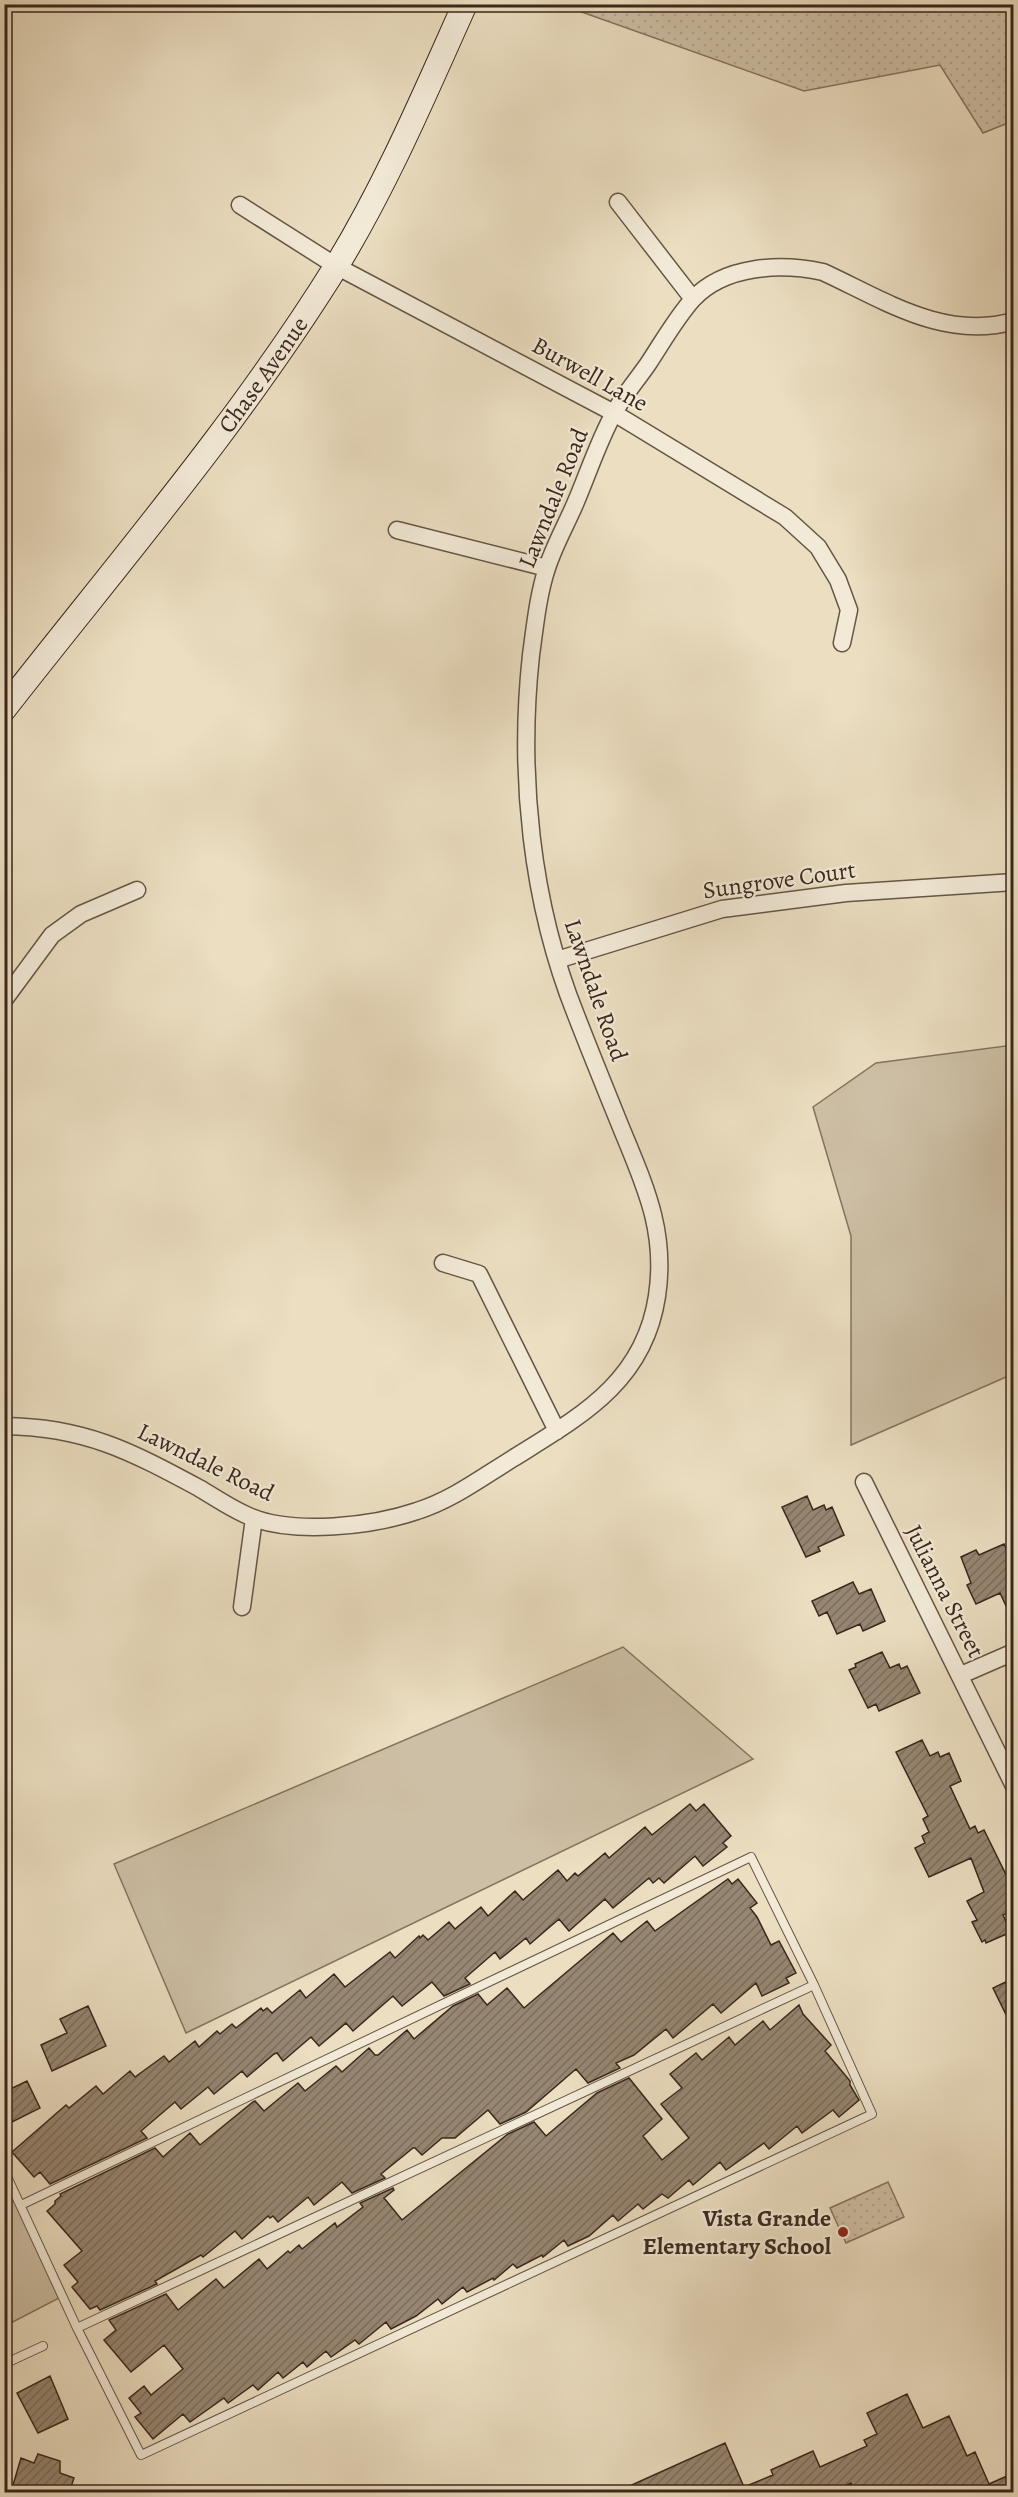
<svg xmlns="http://www.w3.org/2000/svg" width="1018" height="2497" font-family="Alegreya,serif">
<style>
.grass{fill:#cdbfa5;stroke:#847360;stroke-width:1.5}
.park{fill:url(#park-dots);stroke:#847360;stroke-width:1.5}
.building{fill:url(#building-hatch);stroke:#3a271c;stroke-width:1.5}
.lines{fill:none;stroke-linecap:round;stroke-linejoin:round}
.service-casing{stroke:#665545;stroke-width:10}
.minor-casing{stroke:#665545;stroke-width:19}
.secondary-casing{stroke:#3a271c;stroke-width:26}
.service{stroke:#f2ead7;stroke-width:8}
.minor{stroke:#f2ead7;stroke-width:16}
.secondary{stroke:#f2ead7;stroke-width:24}
.poi-dot{fill:#8f2418;stroke:#f2ead7;stroke-width:2}
.labels{text-anchor:middle;stroke-width:4.5;stroke-linejoin:round;paint-order:stroke}
.street-label{font-size:24px;fill:#3a271c;stroke:#f2ead7}
.poi-label{font-size:24px;font-weight:bold;fill:#3a271c;stroke:#f2ead7;text-anchor:end}
</style>
<defs>
<pattern id="park-dots" width="8" height="8" patternUnits="userSpaceOnUse" patternTransform="scale(1.5)"><rect width="8" height="8" fill="#cdbfa5"/><path d="M2 2h.1M6 6h.1" fill="none" stroke="#b1a48d" stroke-width="1.8" stroke-linecap="round"/></pattern>
<pattern id="building-hatch" width="6" height="6" patternUnits="userSpaceOnUse" patternTransform="scale(1.5)"><rect width="6" height="6" fill="#968672"/><path d="M-1 1l2-2M0 6l6-6M5 7l2-2" fill="none" stroke="#7b6e5d"/></pattern>
</defs>
<rect width="100%" height="100%" fill="#ebdec1"/>
<filter id="stains"><feTurbulence type="fractalNoise" baseFrequency=".00333" numOctaves="4"/><feColorMatrix values="0 0 0 0 .2 0 0 0 0 .09 0 0 0 0 .02 0 0 0 .5 -.17"/></filter>
<radialGradient id="worn" r=".72"><stop offset=".6" stop-color="#630" stop-opacity="0"/><stop offset="1" stop-color="#630" stop-opacity=".3"/></radialGradient>
<!-- grass -->
<path class="grass" d="M1013,1045v329l-162,71v-209l-38,-129 63,-44z
M623,1647l130,112 -567,274 -72,-169z
M4,2173l59,123 -58,30h-1z"/>
<!-- park -->
<path class="park" d="M562,5h451v116l-30,12 -43,-68 -136,26z
M888,2182l16,35 -58,26 -16,-35z"/>
<!-- building -->
<path class="building" d="M807,1496l6,14 11,-5 2,5 6,-3 12,28 -26,12 2,4 -14,6 -24,-50z
M1004,1544l10,21v58l-14,-30 -24,11 -9,-19 4,-2 -10,-26 15,-7 3,5z
M853,1582l6,12 12,-5 14,32 -22,10 -3,-7 -23,10 -10,-22 -8,4 -7,-15z
M882,1652l8,16 9,-4 2,5 6,-3 13,27 -41,18 -3,-7 -8,4 -19,-38 7,-3 -1,-3z
M922,1740l8,16 8,-4 2,5 9,-4 12,28 -11,5 20,43 5,-3 3,7 6,-3 30,61v19l-11,5 8,17 -25,11 -1,-3 -3,2 -10,-20 5,-2 -10,-19 17,-9 -13,-34 -42,19 -14,-29 10,-5 -3,-7 7,-4 -6,-13 5,-3 -32,-64z
M690,1804l6,7 8,-7 27,32 -8,7 4,4 -24,19 -8,-10 -31,27 -5,-5 -6,5 -4,-5 -36,30 -8,-9 -36,32 -10,-12 -29,25 -4,-6 -26,21 -5,-7 -30,26 5,6 -26,12 -12,-14 -30,24 -9,-10 -40,35 -7,-8 -27,23 -8,-9 -28,24 -6,-8 -3,1 -27,23 -5,-6 -28,23 -6,-7 -27,22 -6,-7 -34,29 6,7 -97,46 -10,-12 -6,5 -22,-25 54,-47 3,3 27,-22 7,8 27,-23 5,6 29,-21 5,6 26,-21 4,6 18,-16 3,3 12,-10 4,4 25,-20 2,3 4,-3 5,5 28,-23 6,8 28,-24 11,13 45,-35 5,6 24,-22 1,2 3,-3 5,5 21,-18 6,7 26,-22 7,9 27,-25 8,9 35,-30 9,11 8,-8 3,3 27,-23 4,5 36,-31 7,8z
M728,1879l4,5 6,-5 19,24 -7,5 7,9 14,28 8,-4 17,32 -10,5 3,5 -27,13 -6,-13 -35,30 -8,-9 -40,34 -7,-9 -32,26 -18,8 4,5 -32,15 -12,-14 -50,43 -26,12 -12,-14 -33,28h-13l-20,17 -7,-7h-2l-32,26 4,4 -33,15 -10,-11 -28,23 -6,-8 -30,25 -5,-6 -3,2 -2,-2 -26,23 -7,-8 -32,26 -2,-2 -46,26 2,3 -57,26 -3,-4 -7,3 -18,-22 6,-5 -14,-17 18,-14 -35,-40 8,-7v-3l6,-5 -1,-2 95,-46 8,9 27,-24 10,12 53,-43 2,-1 9,10 34,-28 7,8 31,-25 6,6 27,-24 6,7h3l29,-25 7,9 39,-33 25,-12 9,11 20,-17 17,20 89,-75 8,9 26,-21 8,10z
M1014,1978v53l-21,-43z
M799,2005l4,9 28,31 -6,6 25,30v4l9,15 -20,17 -6,-7 -31,23 -5,-7 -28,23 -5,-6 -38,27 -6,-8 -27,23 -4,-5 -21,18 -6,-4 -19,15 -5,-5 -20,17 -5,-6 -24,21 -21,10 -4,-6 -21,17 -1,-2 -25,13 -4,-4 -19,16 -1,-2 -26,14 -4,-5 -21,17 -4,-5 -22,17 -25,13 -5,-7 -27,22 -4,-4 -24,17 -5,-6 -19,16 -4,-5 -20,16 -5,-6 -20,18 -5,-5 -25,18 -4,-5 -34,24 -7,-8 -30,25 -18,-22 6,-4 -12,-15 15,-12 7,9 32,-26 -19,-24 -33,27 -27,-32 12,-10 -7,-10 57,-26 12,16 38,-31 8,9 35,-29 8,10 21,-18 2,2 9,-8 3,4 33,-26 2,4 26,-20 -3,-4 33,-15 1,2 -10,8 18,22 106,-86 26,-12 12,14 51,-43 32,-15 33,41 -19,17 19,24 27,-22 -28,-34 21,-16 -12,-14 26,-21 6,7 27,-23 6,8 28,-24 7,9z
M88,2006l18,40 -54,25 -11,-26 26,-12 -7,-14z
M27,2081l13,27 -36,18v-34z
M50,2376l18,43 -30,14 -21,-40z
M907,2394l16,34 26,-12 18,40 8,-4 14,32 25,-11v20h-159l-4,-10 -22,10h-215l111,-50 19,44 29,-12 -2,-5 42,-19 7,16 47,-21 -3,-6 13,-6 -10,-21z
M38,2454l22,7v12l14,5 -5,15h-48l2,-4 -10,-4 8,-27 13,5z"/>
<g class="lines">
<defs>
<path id="service" d="M4,2170l73,158 64,127 731,-341 -58,-129 -63,-128 -730,348
M77,2328l737,-343
M4,2364l39,-18"/>
<path id="minor" d="M618,202l75,97
M240,205l96,61 278,147 171,104 33,30 20,33 11,30 -7,33
M397,530l150,38
M557,960l165,-51 124,-16 168,-11
M4,1000l48,-65 29,-21 56,-24
M443,1263l36,11 78,157
M4,1426c81,1 126,25 195,62 17,10 34,22 52,29 44,18 122,9 166,-6 35,-11 64,-33 95,-52 67,-42 132,-76 145,-163 10,-66 -13,-112 -37,-171 -15,-37 -30,-74 -44,-110 -45,-112 -58,-241 -45,-360 4,-29 7,-60 16,-87 7,-22 19,-43 28,-64 13,-30 23,-62 39,-91 9,-17 23,-33 34,-49 14,-21 28,-46 45,-65 32,-34 88,-36 130,-27 61,28 121,69 191,49
M864,1482l150,304
M242,1607l12,-89
M961,1675l53,-23"/>
<g id="secondary">
<path id="s1" d="M4,709c114,-146 235,-286 333,-444 50,-82 88,-172 128,-261"/>
</g>
</defs>
<!-- service casing -->
<use href="#service" class="service-casing"/>
<!-- minor casing -->
<use href="#minor" class="minor-casing"/>
<!-- secondary casing -->
<use href="#secondary" class="secondary-casing"/>
<!-- service -->
<use href="#service" class="service"/>
<!-- minor -->
<use href="#minor" class="minor"/>
<!-- secondary -->
<use href="#secondary" class="secondary"/>
</g>
<!-- markers -->
<circle class="poi-dot" cx="843" cy="2232" r="6"/>
<g class="labels">
<!-- street labels -->
<g class="street-label">
<text dy="8" stroke="none"><textPath href="#s1" startOffset="423">Chase Avenue</textPath></text>
<text transform="translate(590 374) rotate(29)" y="8">Burwell Lane</text>
<text transform="translate(553 498) rotate(-68)" y="8">Lawndale Road</text>
<text transform="translate(779 880) rotate(-8)" y="8">Sungrove Court</text>
<text transform="translate(596 990) rotate(71)" y="8">Lawndale Road</text>
<text transform="translate(206 1462) rotate(26)" y="8">Lawndale Road</text>
<text transform="translate(945 1591) rotate(63)" y="8">Julianna Street</text>
</g>
<!-- poi labels -->
<g class="poi-label">
<text x="831" y="2226">Vista Grande<tspan x="831" dy="28">Elementary School</tspan></text>
</g>
</g>
<!-- margin -->
<rect width="1018" height="2497" fill="none" stroke="#ebdec1" stroke-width="24"/>
<rect x="6" y="6" width="1006" height="2485" fill="none" stroke="#3a271c" stroke-width="3"/>
<rect x="12" y="12" width="994" height="2473" fill="none" stroke="#3a271c" stroke-width="1.5"/>
<rect width="100%" height="100%" filter="url(#stains)"/>
<rect width="100%" height="100%" fill="url(#worn)"/>
</svg>
